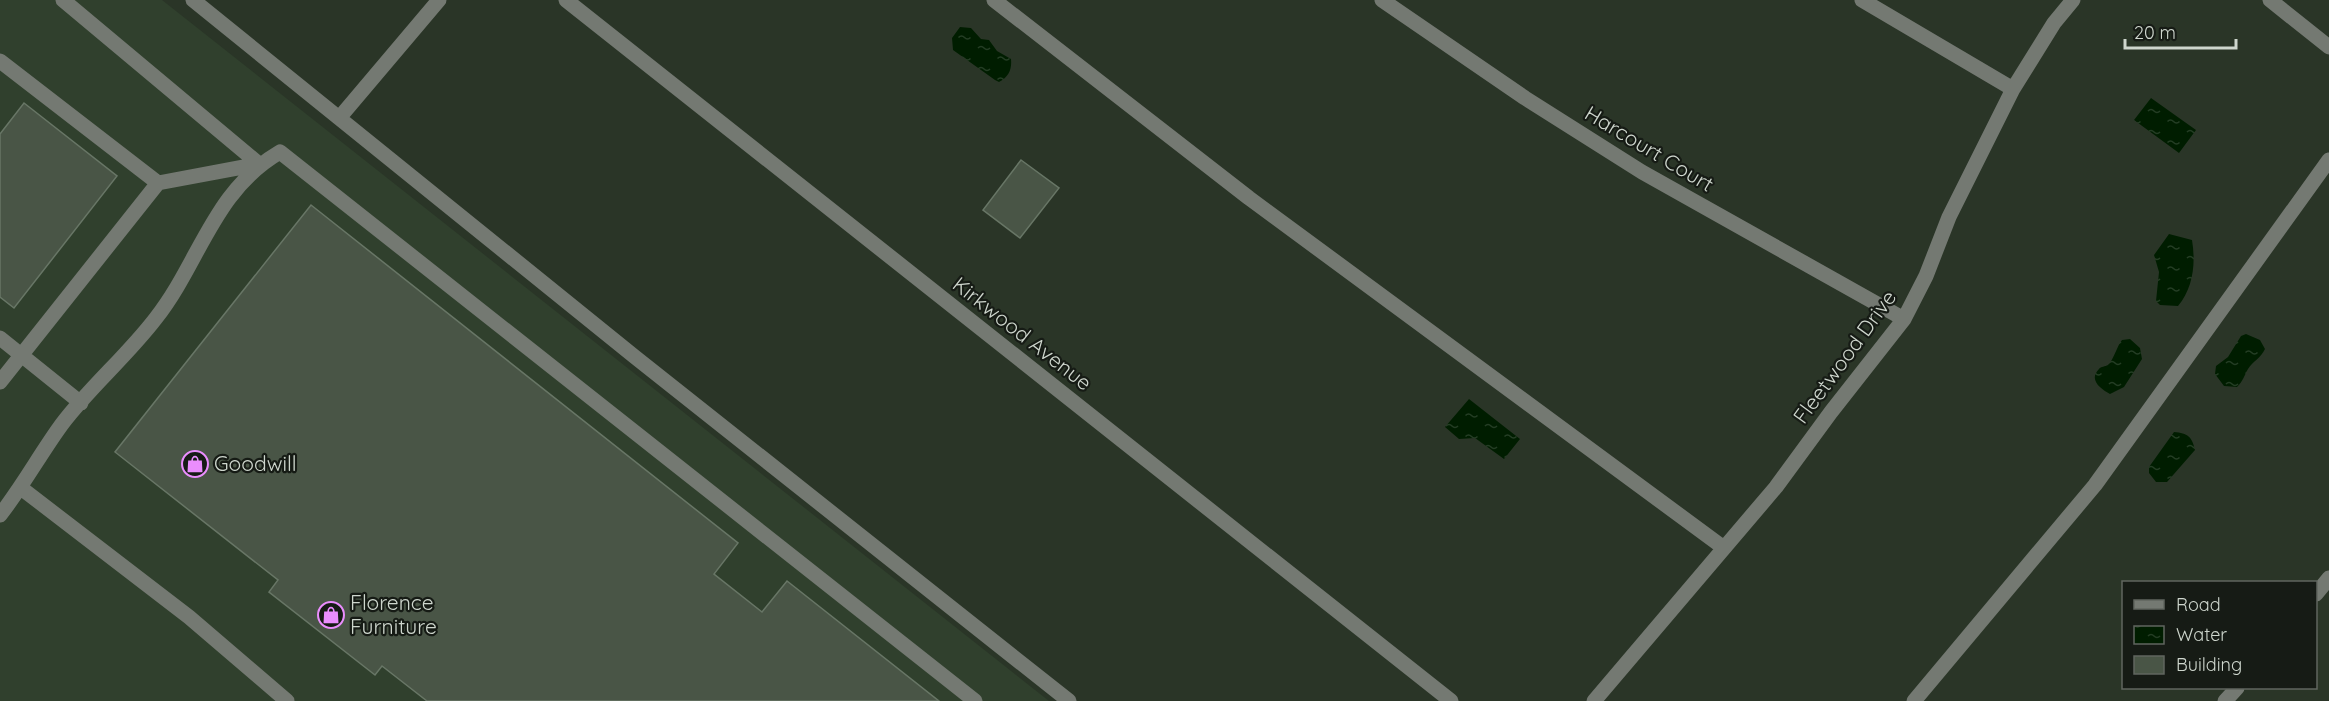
<svg xmlns="http://www.w3.org/2000/svg" width="2329" height="701" font-family="Quicksand,sans-serif">
<style>
.built{fill:#30402d}
.water{fill:url(#water-ripples)}
.building{fill:#495546;stroke:#687666;stroke-width:1.5}
.lines{fill:none;stroke-linecap:round;stroke-linejoin:round}
.minor{stroke:#747972;stroke-width:15}
.labels{text-anchor:middle;stroke-width:4.5;stroke-linejoin:round;paint-order:stroke}
.street-label{font-size:21px;fill:#ced6cd;stroke:#161b15}
.poi-label{font-size:21px;fill:#ced6cd;stroke:#161b15;text-anchor:start}
</style>
<defs>
<pattern id="water-ripples" width="26" height="14" patternUnits="userSpaceOnUse" patternTransform="scale(1.5)"><rect width="26" height="14" fill="#001d00"/><path d="M2 4q2-2 4 0t4 0M15 11q2-2 4 0t4 0" fill="none" stroke="#243d24"/></pattern>
</defs>
<rect width="100%" height="100%" fill="#2a3527"/>
<!-- built -->
<path class="built" d="M0,0h162l887,701h-1049z"/>
<!-- water -->
<path class="water" d="M960,27l11,1 10,11 8,1 8,11 14,8c1,10 -2,18 -12,23l-4,-2 -42,-30 -1,-12z
M2151,98l45,32 -17,23 -45,-33z
M2169,234l23,6c4,24 1,48 -14,66l-18,-1 -4,-4 3,-29 -5,-17z
M2246,334l14,6 5,9c-4,9 -12,12 -17,20 -4,7 -5,12 -11,18l-13,-1 -9,-12 1,-8 12,-9 13,-21z
M2130,339l10,9 2,11 -18,28 -14,7c-9,-5 -22,-14 -11,-25 2,-3 6,-2 9,-4 6,-6 9,-19 14,-25z
M1469,399l51,40 -16,20 -29,-21 -16,1 -14,-12z
M2174,432c14,1 18,5 21,18l-28,32h-11l-7,-9v-6z"/>
<!-- building -->
<path class="building" d="M24,103l93,73 -103,132 -14,-11v-163z
M1021,160l38,28 -39,50 -37,-28z
M311,205l427,338 -24,31 48,38 25,-31 152,120h-512l-45,-35 -7,9 -106,-83 9,-12 -163,-128z"/>
<g class="lines">
<!-- minor -->
<path class="minor" d="M63,0l196,164
M193,0l442,357 434,344
M566,0l885,701
M994,0l255,198 475,350
M1382,0l143,98 117,74 262,147
M1862,0l151,89
M2270,0l59,47
M0,61l158,122
M340,117l99,-117
M0,338l81,65
M0,382l158,-199 101,-19
M21,488l168,129 98,84
M0,515c23,-29 40,-61 62,-91 28,-37 65,-68 94,-106 44,-56 57,-127 124,-166l695,549
M2316,594l13,-16
M1594,701l182,-214 55,-75 73,-93 22,-43 23,-59 64,-128 41,-66 19,-23
M1914,701l181,-216 234,-325
M2225,701l12,-13"/>
</g>
<!-- icons -->
<defs>
<symbol id="shop-ring" viewBox="-11 -11 22 22"><circle r="9.5" fill="#161b15" stroke="#ea8dfd" stroke-width="1.5"/><path d="M-5-2.5h2.3a2.7 3.5 0 0 1 5.4 0H5L5.5 6h-11ZM-1.5-2.5h3a1.5 2.3 0 0 0-3 0Z" fill="#ea8dfd"/></symbol>
</defs>
<g fill-rule="evenodd">
<use href="#shop-ring" x="180" y="449" width="30" height="30"/>
<use href="#shop-ring" x="316" y="600" width="30" height="30"/>
</g>
<g class="labels">
<!-- street labels -->
<g class="street-label">
<text transform="translate(1649 149) rotate(31)" y="7">Harcourt Court</text>
<text transform="translate(1022 334) rotate(38)" y="7">Kirkwood Avenue</text>
<text transform="translate(1845 357) rotate(-54)" y="7">Fleetwood Drive</text>
</g>
<!-- poi labels -->
<g class="poi-label">
<text x="214" y="471">Goodwill</text>
<text x="350" y="610">Florence<tspan x="350" dy="24">Furniture</tspan></text>
</g>
</g>
<!-- legend -->
<rect x="2122" y="581" width="195" height="108" fill="#161b15" stroke="#60665f" stroke-width="1.5"/>
<rect x="2134" y="600" width="30" height="9" fill="#747972" stroke="#60665f" stroke-width="1.5"/>
<text x="2176" y="611" font-size="18" fill="#ced6cd">Road</text>
<rect x="2134" y="626" width="30" height="18" fill="url(#water-ripples)" stroke="#60665f" stroke-width="1.5"/>
<text x="2176" y="641" font-size="18" fill="#ced6cd">Water</text>
<rect x="2134" y="656" width="30" height="18" fill="#495546" stroke="#60665f" stroke-width="1.5"/>
<text x="2176" y="671" font-size="18" fill="#ced6cd">Building</text>
<!-- scale -->
<path d="M2125 39v9h111v-9" fill="none" stroke="#ced6cd" stroke-width="3"/>
<text x="2134" y="39" font-size="18" fill="#ced6cd" stroke="#161b15" stroke-width="4.5" paint-order="stroke">20 m</text>
</svg>
